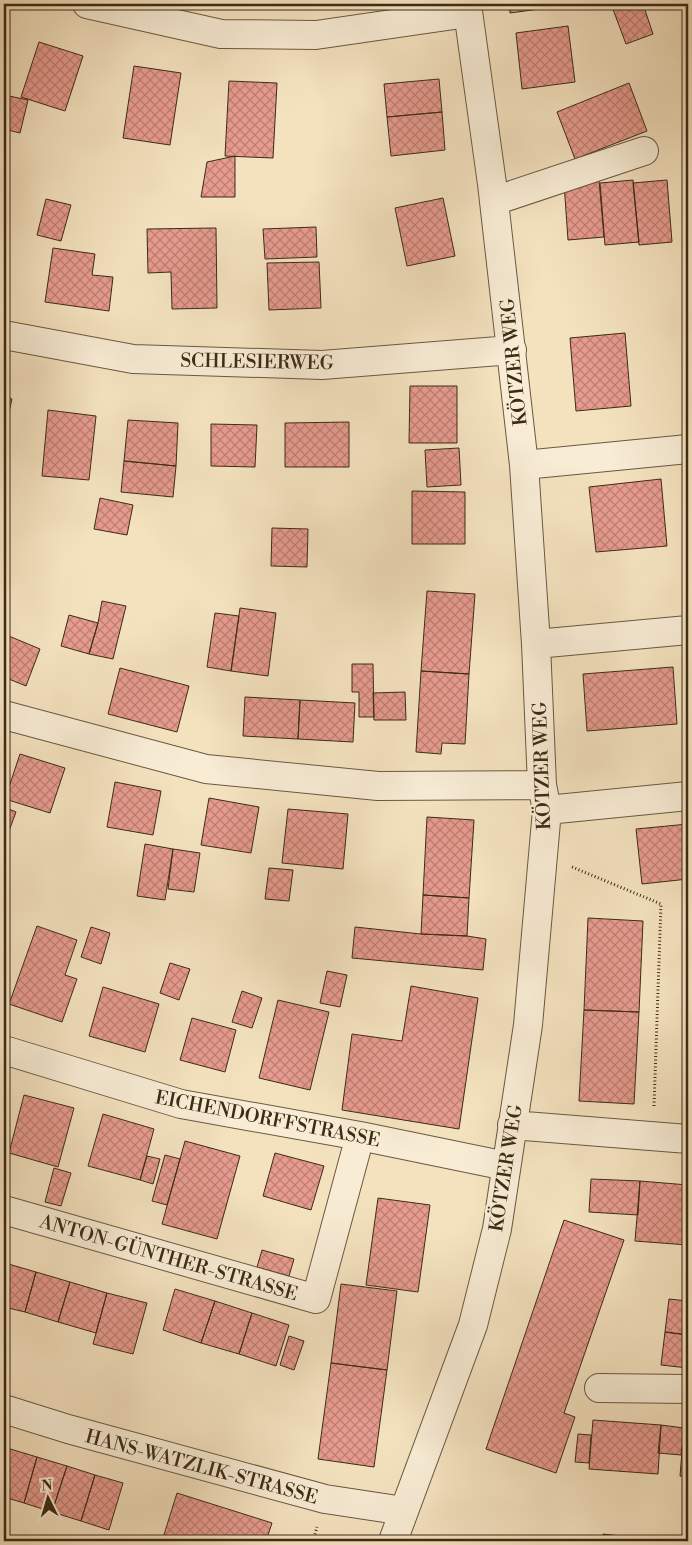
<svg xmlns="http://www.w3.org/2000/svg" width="692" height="1545" font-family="'Libre Bodoni',serif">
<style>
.building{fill:url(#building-cross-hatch);stroke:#3c2b16}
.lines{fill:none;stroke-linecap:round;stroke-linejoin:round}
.minor-casing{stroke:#6a5940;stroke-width:30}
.path{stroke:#3c2b16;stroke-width:3;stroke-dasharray:1 2.5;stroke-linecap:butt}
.minor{stroke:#f8ecd5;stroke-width:28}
.labels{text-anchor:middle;stroke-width:5;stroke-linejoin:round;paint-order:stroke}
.street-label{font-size:19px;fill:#3c2b16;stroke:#f8ecd5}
</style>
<defs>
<pattern id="building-cross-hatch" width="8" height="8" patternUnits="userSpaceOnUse" patternTransform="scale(1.25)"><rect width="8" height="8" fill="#e89b8f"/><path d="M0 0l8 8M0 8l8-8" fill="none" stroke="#bd7f74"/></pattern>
</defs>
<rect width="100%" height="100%" fill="#f4e2bf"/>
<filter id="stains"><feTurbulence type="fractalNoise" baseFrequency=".004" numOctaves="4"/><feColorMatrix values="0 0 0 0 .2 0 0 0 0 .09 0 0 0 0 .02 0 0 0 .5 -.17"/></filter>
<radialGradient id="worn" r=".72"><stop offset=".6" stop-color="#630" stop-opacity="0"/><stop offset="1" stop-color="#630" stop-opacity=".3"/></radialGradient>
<!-- building -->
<path class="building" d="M509,4h52l1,2 -52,7z
M611,4h32l10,30 -27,10z
M568,26l7,56 -53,7 -6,-56z
M39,42l44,14 -18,55 -44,-14z
M134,66l47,7 -11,72 -47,-7z
M439,79l3,33 -55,5 -3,-33z
M229,81l48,2 -4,75 -48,-2z
M629,83l18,48 -72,28 -18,-47z
M9,96l19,4 -8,33 -16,-4v-11z
M442,112l3,38 -54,6 -4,-39z
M235,156v41h-34l6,-35z
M599,180l5,57 -36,3 -4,-57z
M633,180l6,62 -34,3 -5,-62z
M667,180l5,62 -33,3 -6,-62z
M443,198l12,58 -48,10 -12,-58z
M46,199l25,6 -10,36 -24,-6z
M316,227l1,30 -52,2 -2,-30z
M216,228l1,80 -45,1 -1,-37 -23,1 -1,-44z
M53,248l42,6 -3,21 21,2 -4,34 -64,-9z
M319,262l2,46 -52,2 -2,-47z
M625,333l6,73 -55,5 -6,-73z
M410,386h47v57h-48z
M4,397l8,2 -8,35z
M48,410l48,6 -7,64 -47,-4z
M128,420l50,3 -2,43 -52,-5z
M349,422v45h-64v-44z
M211,424l46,1 -2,42 -44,-1z
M459,448l2,37 -34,2 -2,-37z
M124,461l52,5 -3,31 -52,-5z
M661,479l6,67 -71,6 -7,-65z
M412,491l53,1v52h-53z
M100,498l33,7 -6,30 -33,-6z
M272,528l36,1 -1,38 -36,-1z
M427,591l48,3 -6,80 -48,-3z
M102,601l24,5 -13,53 -24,-5 9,-31z
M240,608l36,5 -8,63 -37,-5z
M215,613l24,3 -8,55 -24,-4z
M69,615l29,8 -9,31 -28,-8z
M4,634l36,15 -14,37 -22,-9z
M352,664h21l1,53h-15v-25h-7z
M673,667l4,57 -90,7 -4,-57z
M120,668l69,18 -12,46 -69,-18z
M421,671l48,3 -4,70 -23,-1 -1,11 -25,-2z
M405,692l1,28h-32l-1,-27z
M245,697l55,3 -2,39 -55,-3z
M300,700l55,3 -2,39 -55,-3z
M20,754l45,14 -15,45 -45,-14z
M115,782l46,9 -8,44 -46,-8z
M209,798l50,9 -8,46 -50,-8z
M4,807l12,5 -10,27 -2,-1z
M288,809l60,5 -5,55 -61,-6z
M427,817l47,3 -5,78 -46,-3z
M688,824v55l-46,5 -6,-55z
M145,844l28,5 -8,51 -28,-4z
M173,849l27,4 -6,39 -26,-3z
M269,868l24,2 -4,31 -24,-2z
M423,895l46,3 -2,38 -46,-2z
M588,918l55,3 -4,91 -55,-2z
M37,926l40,14 -12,35 12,4 -15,43 -53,-18z
M91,927l19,6 -9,31 -20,-7z
M355,927l66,7 46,2 19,3 -3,31 -131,-12z
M170,963l20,6 -11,31 -19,-7z
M327,971l20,4 -7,32 -20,-4z
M411,986l67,12 -19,131 -117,-19 10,-76 50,7z
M103,987l56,17 -14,48 -56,-16z
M242,991l20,7 -10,30 -20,-6z
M278,1000l51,12 -19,78 -51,-12z
M584,1010l55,2 -5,92 -55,-3z
M192,1018l44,12 -11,42 -45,-12z
M24,1095l50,13 -16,59 -49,-14z
M103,1114l51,15 -14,51 -52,-14z
M185,1141l55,15 -23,83 -55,-15z
M275,1153l49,13 -13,44 -48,-14z
M165,1155l15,4 -13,46 -15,-4z
M147,1156l13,3 -7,25 -13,-4z
M54,1168l17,5 -10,33 -16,-4z
M591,1179l49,2 -2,34 -49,-3z
M640,1181l48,4v60l-53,-4z
M378,1198l52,7 -12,87 -52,-7z
M564,1220l60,20 -60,173 11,4 -19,56 -70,-24z
M262,1250l32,9 -5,17 -32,-9z
M5,1263l31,9 -11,40 -21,-5z
M36,1272l34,10 -12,40 -33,-10z
M70,1282l37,11 -11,40 -38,-11z
M341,1284l56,7 -10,79 -56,-7z
M175,1289l40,12 -14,42 -38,-13z
M107,1293l40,10 -14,51 -40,-10z
M669,1299l19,2v34l-23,-3z
M215,1301l37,12 -13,41 -38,-11z
M252,1313l37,12 -13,41 -37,-12z
M665,1332l23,3v33l-27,-3z
M289,1336l15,5 -10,29 -14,-5z
M331,1363l56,7 -13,97 -56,-8z
M593,1420l68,5 -3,49 -69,-5z
M661,1425l23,3 -3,27 -23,-2z
M684,1427l4,1v49l-8,-1z
M578,1434l13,1 -2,28 -14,-1z
M7,1448l30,9 -13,46 -20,-6v-39z
M37,1457l30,9 -15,46 -28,-9z
M67,1466l28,9 -14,46 -29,-9z
M95,1475l28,8 -14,47 -28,-9z
M177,1493l95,30 -6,18h-104z
M603,1534l61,7h-62z"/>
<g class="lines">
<defs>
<path id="minor" d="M87,4l134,30 95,1 152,-22
M494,201l150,-50
M4,335l129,24 189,6 190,-15
M524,465l164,-16
M536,644l152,-14
M4,715l202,54 172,17 164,-1
M547,810l141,-14
M4,1050l177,54 179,32 146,30
M512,1125l176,14
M4,1210l312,89 44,-163
M599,1388l89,1
M4,1409l64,20 257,70 79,12
M393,1541l80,-216 24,-96 31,-204 19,-215 -5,-25 -6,-141 -12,-179 -32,-281 -25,-180"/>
</defs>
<!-- minor casing -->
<use href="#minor" class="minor-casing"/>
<!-- path -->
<path class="path" d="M572,867l89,37 -7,202
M313,1541l4,-14"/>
<!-- minor -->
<use href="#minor" class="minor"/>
</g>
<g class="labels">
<!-- street labels -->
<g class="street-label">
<text transform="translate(257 361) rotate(1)" y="7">SCHLESIERWEG</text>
<text transform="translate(513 362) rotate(-96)" y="7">KÖTZER WEG</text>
<text transform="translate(541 766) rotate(-92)" y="7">KÖTZER WEG</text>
<text transform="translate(268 1118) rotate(11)" y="7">EICHENDORFFSTRASSE</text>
<text transform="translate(505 1168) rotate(-81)" y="7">KÖTZER WEG</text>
<text transform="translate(169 1257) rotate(16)" y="7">ANTON-GÜNTHER-STRASSE</text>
<text transform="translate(202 1466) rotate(15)" y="7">HANS-WATZLIK-STRASSE</text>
</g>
</g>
<!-- margin -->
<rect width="692" height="1545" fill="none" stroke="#f4e2bf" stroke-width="20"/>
<rect x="5" y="5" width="682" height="1535" fill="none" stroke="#3c2b16" stroke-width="2.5"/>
<rect x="10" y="10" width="672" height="1525" fill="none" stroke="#3c2b16"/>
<!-- north arrow -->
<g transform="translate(48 1498) rotate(355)" stroke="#f8ecd5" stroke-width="4" paint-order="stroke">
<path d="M0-4L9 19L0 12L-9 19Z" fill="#3c2b16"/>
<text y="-8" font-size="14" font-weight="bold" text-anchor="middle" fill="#3c2b16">N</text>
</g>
<rect width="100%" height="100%" filter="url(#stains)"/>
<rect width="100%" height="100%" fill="url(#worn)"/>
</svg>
